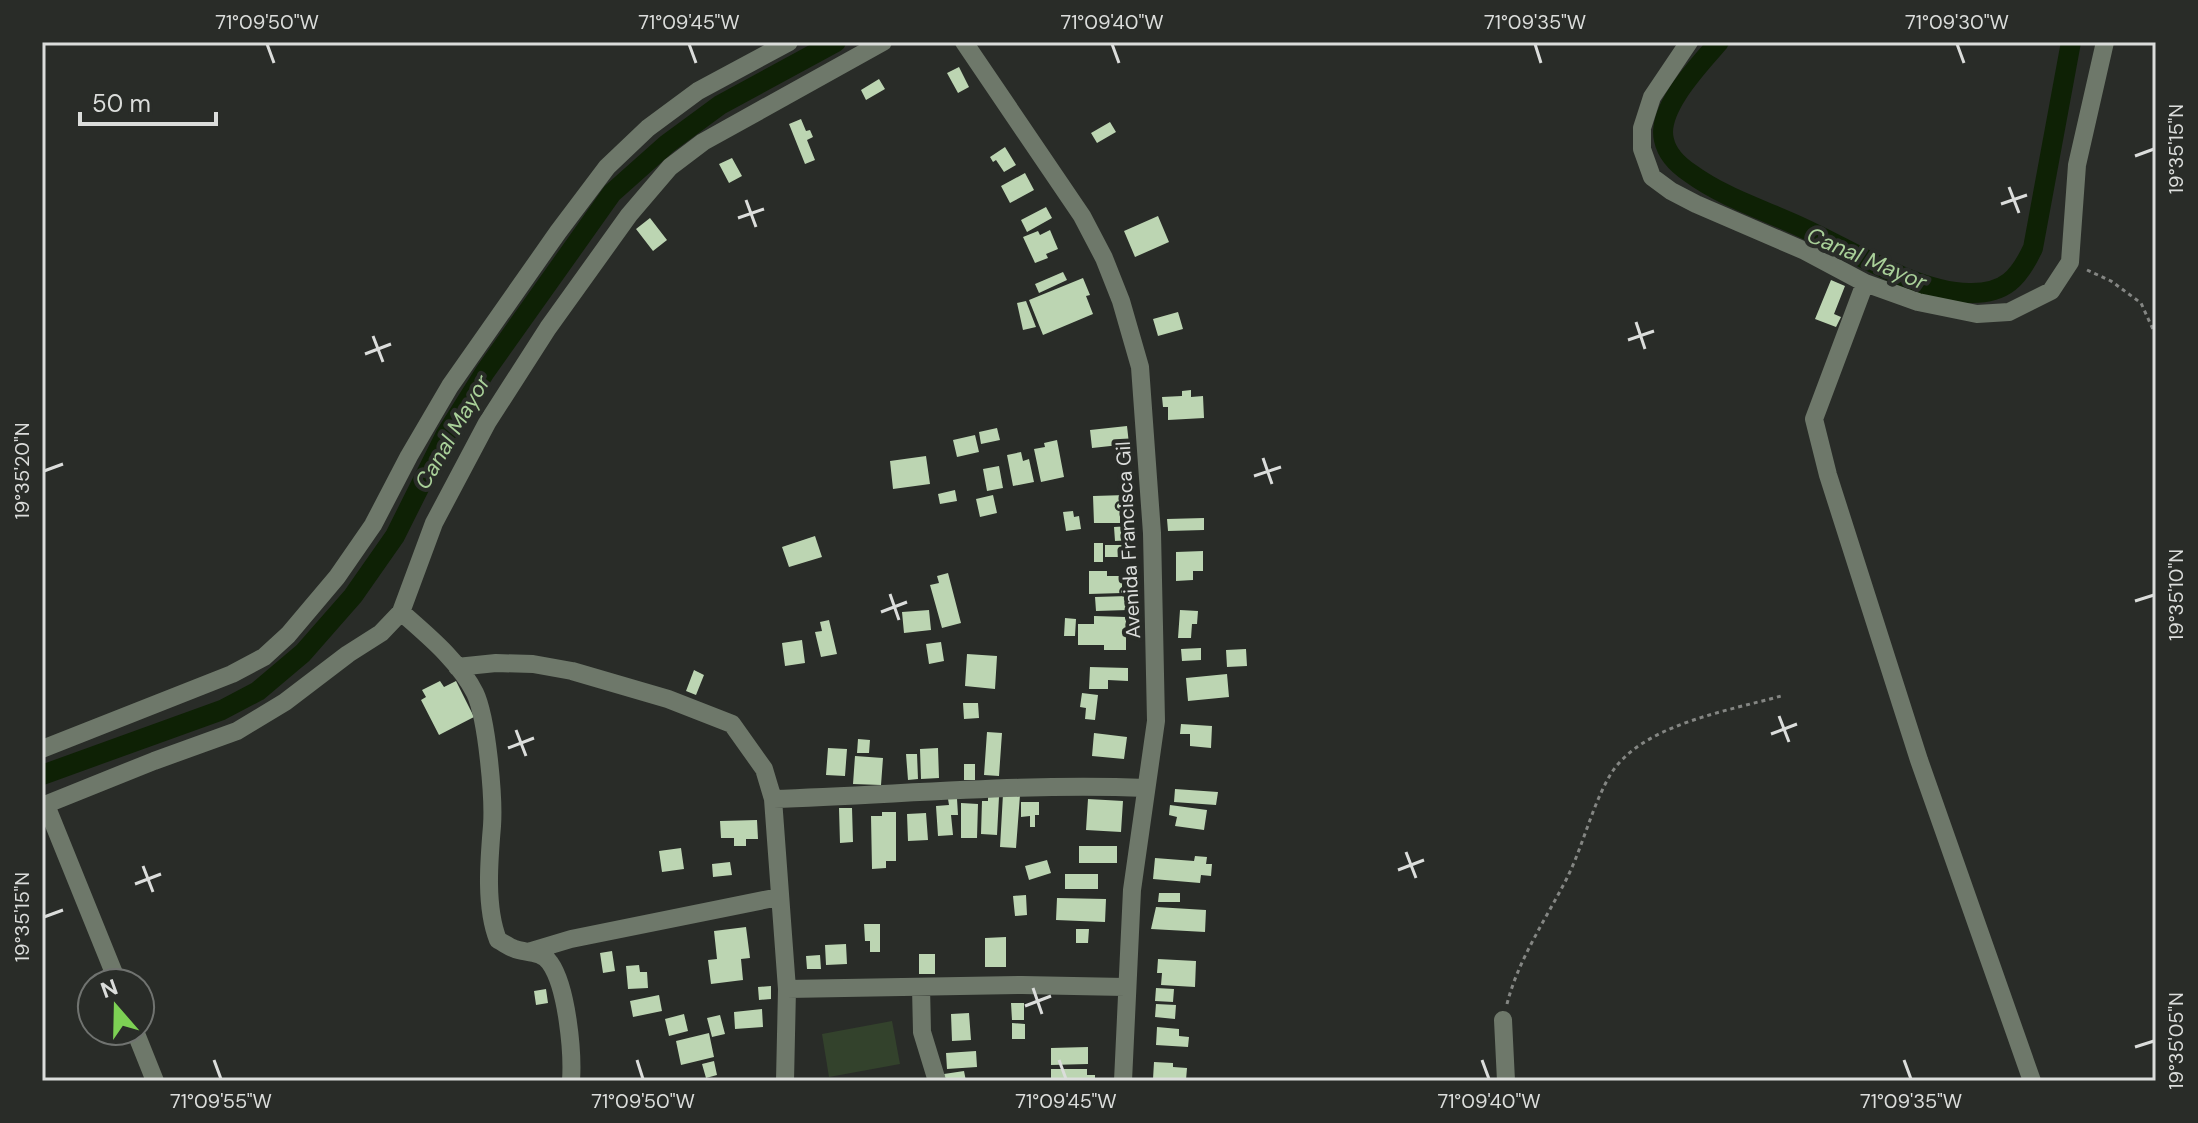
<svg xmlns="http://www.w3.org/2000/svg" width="2198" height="1123" font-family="'DM Sans',sans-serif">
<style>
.green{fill:#33422c}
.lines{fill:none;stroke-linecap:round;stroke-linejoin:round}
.canal{stroke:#0e2105;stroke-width:20}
.building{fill:#bcd5b2}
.path{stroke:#848683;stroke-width:3;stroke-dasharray:4 4;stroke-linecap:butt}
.minor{stroke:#6e786a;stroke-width:18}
.ticks{fill:none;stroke:#dbdddb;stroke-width:3}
.labels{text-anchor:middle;stroke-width:8;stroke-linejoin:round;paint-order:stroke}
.street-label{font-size:20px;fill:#dbdddb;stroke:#292c28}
.water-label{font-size:22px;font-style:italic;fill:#a9d099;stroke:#292c28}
.neatline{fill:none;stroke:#dbdddb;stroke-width:3}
.ticks-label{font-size:20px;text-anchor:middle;fill:#dbdddb}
</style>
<rect width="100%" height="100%" fill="#292c28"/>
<!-- green -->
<path class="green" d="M892,1021l8,43 -71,13 -7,-43z"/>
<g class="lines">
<!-- canal -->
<path class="canal" d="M1719,42c-19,22 -63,67 -55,98 3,14 14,25 26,33 34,25 77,38 115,56 48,22 111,63 164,64 36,1 50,-15 64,-45l38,-206
M42,775l180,-65 36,-19 45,-38 50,-57 42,-60 51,-102 39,-62 127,-179 55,-49 53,-39 116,-63"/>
</g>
<!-- building -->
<path class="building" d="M959,67l10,20 -11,6 -11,-20z
M879,79l6,10 -19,11 -5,-10z
M801,119l5,12 4,-1 3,7 -6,3 8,20 -10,4 -16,-40z
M1110,122l6,10 -19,11 -6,-10z
M1005,147l11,18 -12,7 -8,-12 -3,2 -3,-5z
M732,158l10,18 -13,7 -10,-19z
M1025,173l9,17 -24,13 -9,-17z
M1046,207l6,11 -25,14 -6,-12z
M1158,216l11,26 -34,15 -11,-26z
M650,218l17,22 -14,11 -17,-22z
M1050,230l8,19 -12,5 2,4 -13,5 -12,-26 15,-6 2,4z
M1063,272l4,8 -28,13 -4,-9z
M1083,278l7,17 -4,1 7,18 -50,21 -14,-35z
M1831,280l14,6 -11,28 7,3 -5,10 -21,-8z
M1026,301l10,26 -13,3 -6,-27z
M1178,312l5,17 -25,7 -5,-17z
M1191,390v7l12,-1 1,22 -36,2v-13h-5l-1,-10 20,-1v-5z
M1127,426l2,18 -37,4 -2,-18z
M997,428l3,12 -19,4 -2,-12z
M975,435l4,17 -22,5 -4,-17z
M1057,440l7,37 -23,5 -7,-33 11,-2 -1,-4z
M1021,452l2,9 6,-2 5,23 -21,4 -6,-31z
M926,456l4,28 -37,5 -3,-28z
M999,466l4,22 -16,3 -4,-22z
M955,490l2,11 -17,3 -2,-10z
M993,495l4,18 -17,4 -4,-18z
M1126,495l1,17h-7v11h-26l-1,-27z
M1073,511l1,6 5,-1 2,13 -15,2 -3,-19z
M1204,518v12l-36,1 -1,-12z
M1132,526l1,14 -18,1 -1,-14z
M815,536l7,21 -33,10 -7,-20z
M1094,543h9v19h-9z
M1105,545h23v12h-23z
M1203,551v20h-10v9l-17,1v-29z
M1089,571h18v5h15v17l-33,1z
M948,573l13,50 -19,5 -12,-43 9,-2 -2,-7z
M1128,596v14l-32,1 -1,-14z
M929,610l2,20 -27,3 -2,-21z
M1180,610l18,1 -1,13h-5l-1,14h-13z
M1094,616l32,1v33h-22v-5h-26v-21h16z
M1065,618l11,1 -1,17h-11z
M829,620l8,34 -16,3 -6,-25 7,-1 -2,-9z
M802,640l3,23 -20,3 -3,-23z
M941,642l3,19 -15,3 -3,-20z
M1201,648v12l-19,1 -1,-12z
M1246,649l1,17 -20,1 -1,-17z
M967,654l30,2 -2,33 -30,-3z
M1090,667l38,1v13l-20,-1v9h-19z
M694,670l10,5 -8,20 -10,-4z
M1227,674l2,23 -41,4 -2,-23z
M440,681l4,6 12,-6 18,36 -35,18 -18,-35 5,-3 -4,-7z
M1082,693l16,2 -3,25 -10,-1 1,-11 -6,-1z
M963,703h15l1,15 -15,1z
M1181,724l31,2 -1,22 -21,-2v-12h-10z
M987,732l15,1 -3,43 -15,-1z
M1094,733l33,4 -3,22 -32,-3z
M858,739l12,1 -1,13h-12z
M828,748l19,1 -2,27 -19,-1z
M938,748l1,30 -18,1 -1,-30z
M906,754h11l1,25 -10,1z
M855,756l28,2 -2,27 -28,-1z
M964,764h11v16h-11z
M1175,789l43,3 -2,13 -42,-3z
M1003,794l17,1 -4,53 -16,-1z
M988,797h11l-2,38 -16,-1 1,-33h6z
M948,799h9l1,16h-7l2,20 -15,1 -2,-30 13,-1z
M1088,799l35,2 -2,31 -35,-2z
M1021,802h18v13h-4v12h-5v-11l-9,1z
M961,803l17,1 -1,34h-16z
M1170,805l37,5 -3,20 -29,-4 2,-9 -8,-2z
M839,808h13l1,34 -13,1z
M882,812h14v49h-10v7l-14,1 -1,-53h11z
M926,813l2,27 -20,1 -1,-27z
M757,820l1,19h-12v7h-12v-8h-13l-1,-17z
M1079,846h38v17h-38z
M681,848l3,21 -22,3 -3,-21z
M1195,856l12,1 -1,7h6l-1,12 -10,-1 -1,8 -47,-4 2,-21 39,3z
M1047,860l4,13 -22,7 -4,-14z
M730,862l2,13 -19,2 -1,-13z
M1065,874h33v15h-33z
M1159,893h21v9h-22z
M1026,895l1,20 -12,1 -2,-20z
M1057,898l49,1 -1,23 -49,-2z
M1156,907l50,3 -1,22 -54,-3z
M864,924h16v28h-10v-11h-5z
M746,927l4,31 -9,1 2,21 -32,4 -3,-24 9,-1 -3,-28z
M1076,929h13l-1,14h-12z
M1006,937v30h-21v-29z
M846,944l1,20 -21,1 -1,-20z
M612,951l3,20 -12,2 -3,-20z
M919,954h16v20h-16z
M820,955l1,14h-14l-1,-13z
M1158,959l38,2 -1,26 -34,-2 1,-12h-5z
M639,965l1,7h7l1,16 -20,1 -2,-23z
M771,986v13l-12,1 -1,-13z
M1156,988l18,1 -1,13 -18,-1z
M546,989l2,14 -12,2 -2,-14z
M659,995l3,16 -29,6 -3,-16z
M1011,1003h13v17h-12z
M1156,1004l20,1 -1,14 -20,-2z
M762,1009l1,18 -28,2 -1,-17z
M969,1013l2,27 -19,1 -1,-27z
M684,1014l4,17 -19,5 -4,-17z
M720,1015l5,19 -13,3 -5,-19z
M1012,1023l13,1v15h-13z
M1157,1027l22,2v7l10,1 -1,10 -32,-2z
M709,1033l5,24 -33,8 -5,-24z
M1088,1047v17l-37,1v-17z
M976,1051l1,16 -30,2 -1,-16z
M714,1061l3,14 -11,3 -4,-14z
M1154,1062l19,1v4l14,1 -1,12 -33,-1z
M1051,1069h36v6h8v6h-44z
M964,1071l2,10h-20l-2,-7z"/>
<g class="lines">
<!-- path -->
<path class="path" d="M2087,270l24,11 30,22 15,33
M1507,1004c11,-44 39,-85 60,-126 16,-32 24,-69 42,-101 29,-52 119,-66 172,-81"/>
<!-- minor -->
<path class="minor" d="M964,42l118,174 22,42 17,43 19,66 12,166 4,188 -24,169 -9,191
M1689,42l-37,55 -10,31v21l10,28 19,14 25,13 109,47 60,32 53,19 59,12 32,-2 42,-21 19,-29 7,-97 28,-123
M1865,283l-51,136 14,56 91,285 113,321
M401,612c26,23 58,49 74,81 12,25 19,105 17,133 -3,35 -7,81 6,114 6,3 11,7 17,9 11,4 27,2 35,14 17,24 23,89 21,118
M457,667l39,-4 37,1 39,7 96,28 64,25 32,45 9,30 14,190 -2,92
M42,749l190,-75 32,-17 24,-22 49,-58 36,-52 36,-69 41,-70 108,-154 49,-65 41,-39 50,-37 91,-49
M773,799c125,-4 248,-16 373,-11
M46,805l72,178
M42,806l112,-45 83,-30 48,-29 63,-48 33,-21 20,-21 33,-89 53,-100 61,-95 81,-113 41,-48 33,-25 180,-100
M531,951l40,-12 208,-42
M921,987l1,45 15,49
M787,989l235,-4 103,2
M1503,1020l3,61
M135,1031l20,50"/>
</g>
<!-- ticks -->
<path class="ticks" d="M267,44l7,19M689,44l7,19M1112,44l7,19M1535,44l6,19M1957,44l7,19M2135,156l19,-7M2009,187l10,26M746,200l10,27M2001,204l26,-9M738,218l26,-9M1636,322l9,27M373,336l10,26M1628,340l26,-9M365,354l26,-10M1263,458l9,26M44,471l19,-7M1254,476l27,-9M890,594l9,26M2135,601l19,-6M881,612l26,-10M1779,716l10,26M516,730l10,26M1771,734l26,-10M508,748l26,-10M1406,852l10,26M143,866l10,26M1398,870l26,-10M135,884l26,-10M44,917l19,-7M1033,988l9,26M1025,1006l26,-10M2135,1047l19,-6M214,1060l7,19M637,1060l6,19M1059,1060l7,19M1482,1060l7,19M1904,1060l7,19"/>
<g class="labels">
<!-- street labels -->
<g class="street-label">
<text transform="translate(1128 540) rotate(-93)" y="7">Avenida Francisca Gil</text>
</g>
<!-- water labels -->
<g class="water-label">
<text transform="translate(1867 258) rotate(23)" y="8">Canal Mayor</text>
<text transform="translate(452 432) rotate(-60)" y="8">Canal Mayor</text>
</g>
</g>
<!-- border -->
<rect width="2198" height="1123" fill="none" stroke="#292c28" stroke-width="88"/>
<!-- north arrow -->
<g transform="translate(116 1007) rotate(340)"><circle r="38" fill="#292c28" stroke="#707370" stroke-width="2"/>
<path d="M0-6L14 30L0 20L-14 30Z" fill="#7dd154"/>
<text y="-12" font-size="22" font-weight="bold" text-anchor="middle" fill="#dbdddb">N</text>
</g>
<!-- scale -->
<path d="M80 112v12h136v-12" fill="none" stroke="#dbdddb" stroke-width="4"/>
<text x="92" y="112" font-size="24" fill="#dbdddb" stroke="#292c28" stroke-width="6" paint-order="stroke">50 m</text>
<rect x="44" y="44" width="2110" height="1035" class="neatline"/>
<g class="ticks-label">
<text x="267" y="29">71°09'50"W</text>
<text x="689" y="29">71°09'45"W</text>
<text x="1112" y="29">71°09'40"W</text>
<text x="1535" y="29">71°09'35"W</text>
<text x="1957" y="29">71°09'30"W</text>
<text transform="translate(2176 149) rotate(-90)" y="7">19°35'15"N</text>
<text transform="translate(22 471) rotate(-90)" y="7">19°35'20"N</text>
<text transform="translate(2176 595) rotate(-90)" y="7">19°35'10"N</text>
<text transform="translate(22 917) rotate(-90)" y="7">19°35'15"N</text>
<text transform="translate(2176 1041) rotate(-90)" y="7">19°35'05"N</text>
<text x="221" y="1108">71°09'55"W</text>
<text x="643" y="1108">71°09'50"W</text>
<text x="1066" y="1108">71°09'45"W</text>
<text x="1489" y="1108">71°09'40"W</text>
<text x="1911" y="1108">71°09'35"W</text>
</g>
</svg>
